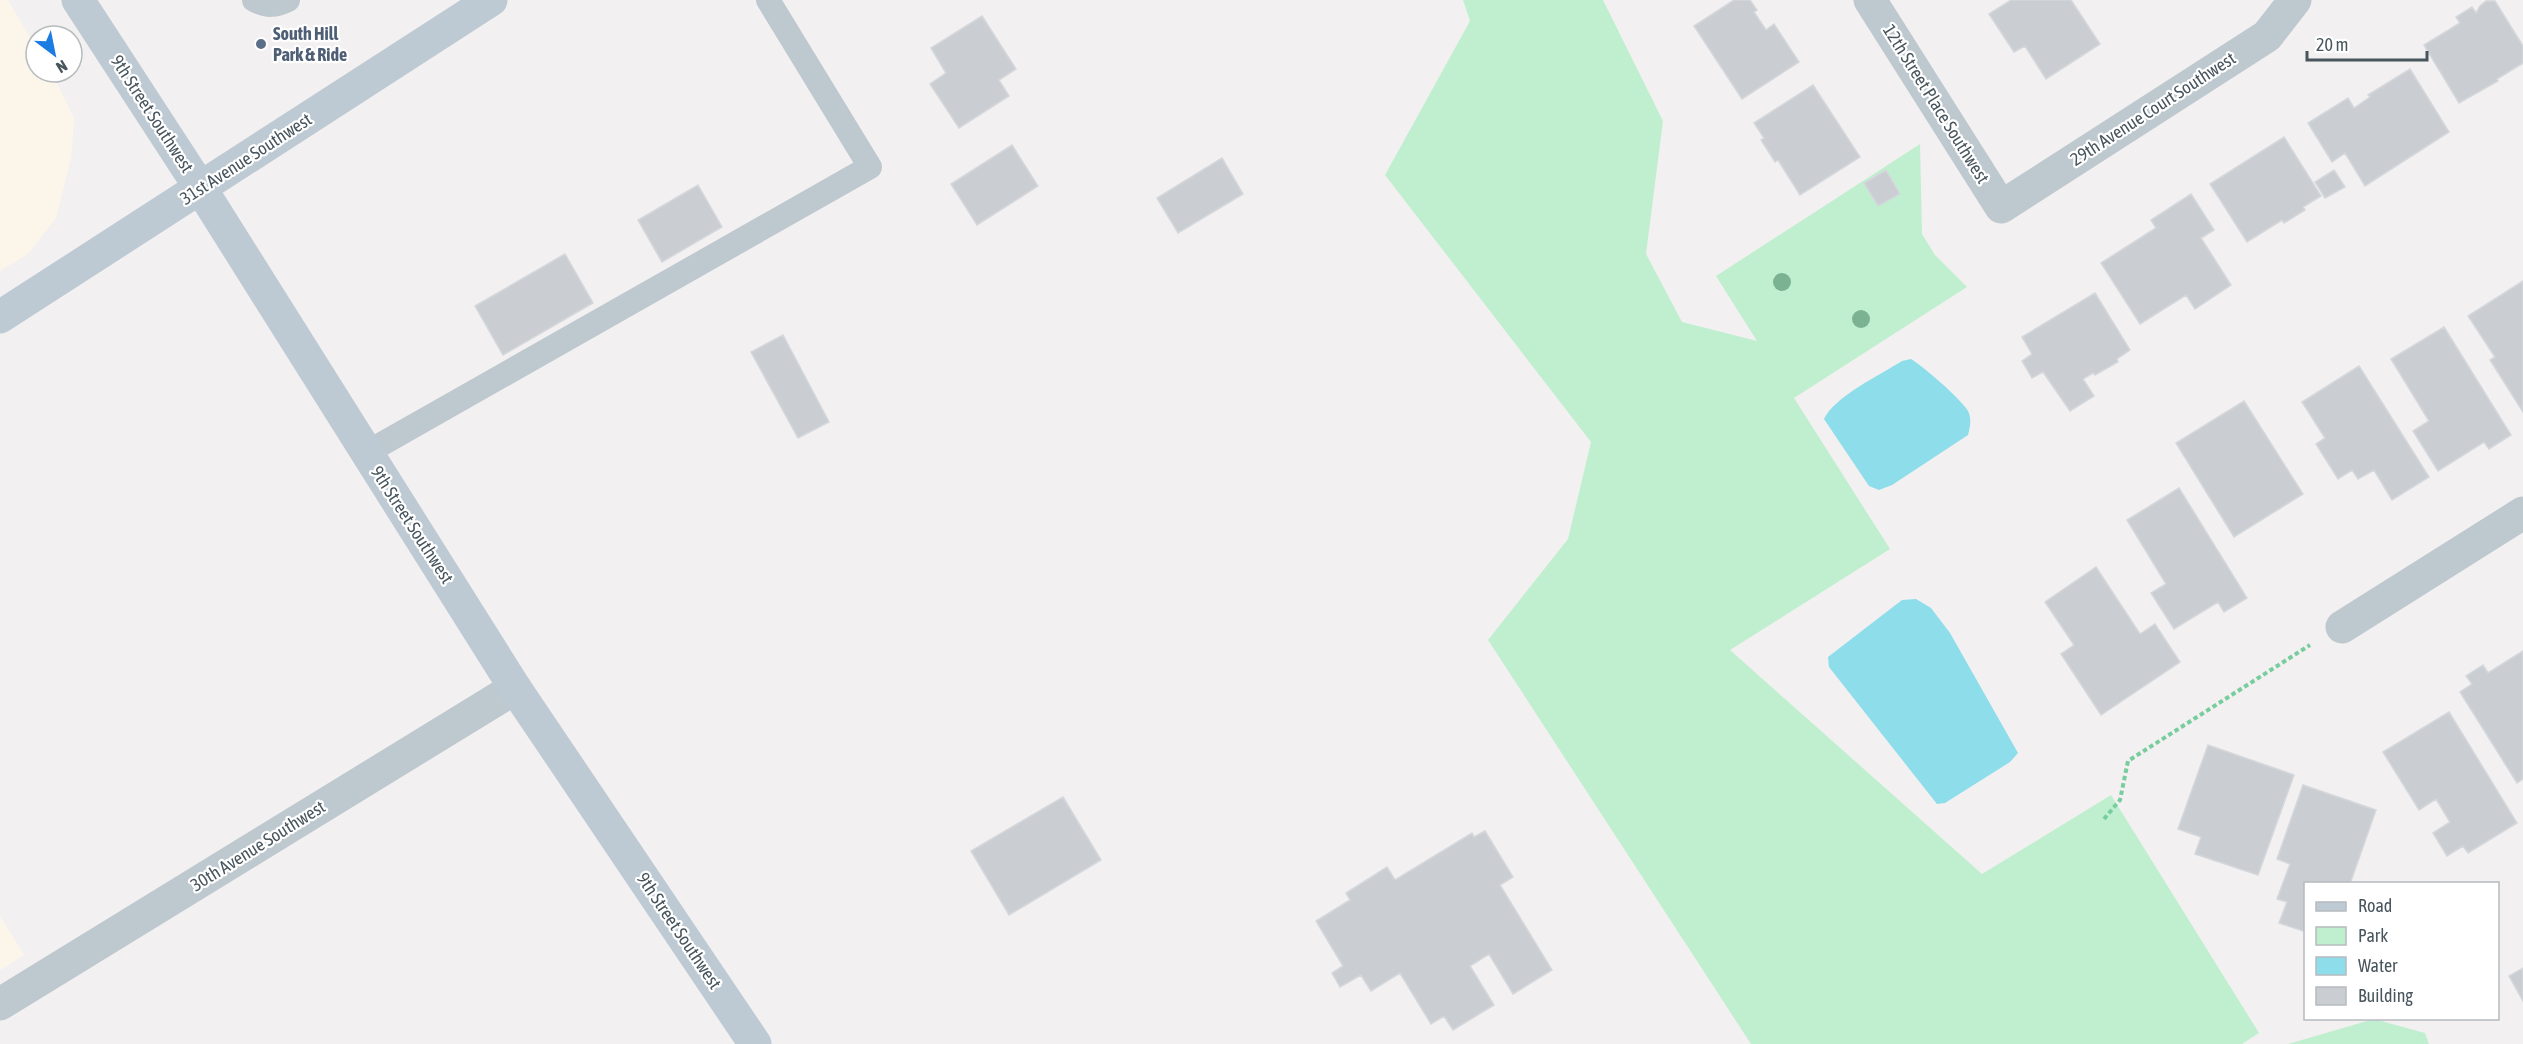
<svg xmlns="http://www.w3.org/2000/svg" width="2523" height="1044" font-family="'Asap Condensed',sans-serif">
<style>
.commercial{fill:#fcf6ea}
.green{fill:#c0efcf}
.water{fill:#8dddeb}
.building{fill:#caced2;stroke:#d4d7db;stroke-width:1.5}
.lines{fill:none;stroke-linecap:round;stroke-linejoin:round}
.path{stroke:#78cd9e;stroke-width:4;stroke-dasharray:4.5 3;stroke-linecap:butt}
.lane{stroke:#bec8cf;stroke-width:24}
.street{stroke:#bec8cf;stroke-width:33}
.secondary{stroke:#becad3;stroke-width:33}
.tree{fill:#7ab292}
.service-dot{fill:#5c6f8a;stroke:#fff;stroke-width:2}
.labels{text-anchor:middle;stroke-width:4.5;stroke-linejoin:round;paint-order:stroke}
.service-label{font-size:18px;font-weight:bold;fill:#4e5e75;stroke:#fff;text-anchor:start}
.street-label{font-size:18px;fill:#48555d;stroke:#fff}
</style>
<rect width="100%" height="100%" fill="#f2f0f0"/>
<!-- commercial -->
<path class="commercial" d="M0,0h8l28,47v25h15l23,46 -3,40 -15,60 -27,35 -29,18z
M0,916l24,39 -24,15z"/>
<!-- green -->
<path class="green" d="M1463,0h140l60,121 -17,133 36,68 75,19 -41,-65 204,-132 2,90 13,21 32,32 -173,111 96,151 -160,101 252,224 129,-79 148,238 -17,11h-491l-263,-404 80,-101 23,-97 -206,-267 85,-154z
M2374,1019l51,14 4,11h-141z"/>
<!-- water -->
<path class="water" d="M1911,359c14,9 49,39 57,52 4,8 2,16 0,24l-76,50 -13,5 -10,-4 -45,-67c10,-22 56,-44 78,-58z
M1916,599l15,9 19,25 68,120 -8,9 -65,41 -8,1 -108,-137 -1,-10 74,-57z"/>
<!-- building -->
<path class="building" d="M1734,0h16l7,10 -3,2 12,18 8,-6 25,38 -57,37 -48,-73z
M2011,0h60l29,44 -54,35 -21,-33 -11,6 -25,-38z
M2486,1h9l28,45v17l-26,16 1,2 -39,22 -35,-58 36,-22 -4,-6 16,-10 4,6 4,-7z
M982,16l34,53 -17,11 10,16 -50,32 -29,-44 16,-11 -15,-25z
M2410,69l39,63 -84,54 -20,-33 -13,9 -24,-39 40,-25 6,10 16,-11 -2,-2z
M1813,85l47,72 -60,38 -22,-35 -3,2 -14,-22 3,-2 -10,-15z
M2284,137l37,59 -18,11 2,3 -21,13 -2,-3 -35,22 -37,-58z
M1012,145l26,41 -61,39 -26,-41z
M1222,158l21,36 -65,39 -21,-35z
M1886,170l14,24 -22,12 -14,-23z
M2334,170l11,17 -20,11 -10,-16z
M698,185l24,42 -60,35 -24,-42z
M2191,194l23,36 -13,8 30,47 -36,24 -9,-14 -46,29 -39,-61 55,-35 -5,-8z
M565,254l28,49 -90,52 -28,-49z
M2523,281v131l-33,-52 5,-3 -27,-41z
M2095,293l35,57 -13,9 1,3 -23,13 -2,-2 -10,6 11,17 -24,15 -27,-39 -11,6 -10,-17 10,-7 -10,-17z
M2444,327l67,108 -22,14 -5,-7 -46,29 -25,-40 16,-10 -38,-62z
M783,335l46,87 -31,16 -47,-86z
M2359,366l70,111 -37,23 -18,-30 -16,9 -6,-9 -14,9 -22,-35 9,-6 -23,-36z
M2244,401l59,93 -69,43 -58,-94z
M2179,488l68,110 -23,14 -6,-10 -44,27 -23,-36 15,-9 -39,-64z
M2096,567l44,67 15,-10 25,38 -79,53 -40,-61 13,-9 -29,-43z
M2523,651v128l-6,4 -57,-91 12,-8 -6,-8 17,-11 5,8z
M2449,712l68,111 -49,30 -5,-7 -16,10 -14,-23 17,-11 -14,-23 -17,11 -36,-58z
M2208,745l86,30 -36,100 -63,-21 6,-17 -23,-8z
M2303,785l73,25 -26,74h-44v48l-27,-9 8,-21 -10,-3 13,-35 -13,-5z
M1063,797l38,63 -92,55 -38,-64z
M1485,831l28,46 -13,8 52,85 -39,24 -24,-40 -19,12 24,39 -41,25 -9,-14 -13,8 -31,-51 -29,18 -10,-16 -21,12 -8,-14 11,-7 -27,-45 34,-21 -4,-7 41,-26 8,13 77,-47 2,4z
M2523,968v33l-14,-25z"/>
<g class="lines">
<!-- path -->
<path class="path" d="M2104,819l16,-19 8,-39 182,-116"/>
<!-- lane -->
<path class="lane" d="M254,0c13,7 22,6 34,0
M366,453l504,-286 -102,-167"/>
<!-- street -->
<path class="street" d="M1870,0l131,207 266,-171 28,-36
M2342,627l181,-114
M0,1004l515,-316"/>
<!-- secondary -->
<path class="secondary" d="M78,0l123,189 314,499 240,356
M0,317l491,-317"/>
</g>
<!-- trees -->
<g class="tree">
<circle cx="1782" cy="282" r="9"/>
<circle cx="1861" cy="319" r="9"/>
</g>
<!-- markers -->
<circle class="service-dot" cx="261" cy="44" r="6"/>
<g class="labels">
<!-- service labels -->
<g class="service-label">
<text x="273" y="40">South Hill<tspan x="273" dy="21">Park &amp; Ride</tspan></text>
</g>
<!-- street labels -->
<g class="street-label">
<text transform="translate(1936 104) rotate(58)" y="6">12th Street Place Southwest</text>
<text transform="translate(2153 109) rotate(-33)" y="6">29th Avenue Court Southwest</text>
<text transform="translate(152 114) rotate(57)" y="6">9th Street Southwest</text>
<text transform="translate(246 159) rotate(-33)" y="6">31st Avenue Southwest</text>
<text transform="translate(412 525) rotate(57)" y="6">9th Street Southwest</text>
<text transform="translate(258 846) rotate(-32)" y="6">30th Avenue Southwest</text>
<text transform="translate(679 931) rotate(56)" y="6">9th Street Southwest</text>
</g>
</g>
<!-- legend -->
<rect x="2304" y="882" width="195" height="138" fill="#ffffff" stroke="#b6bbbe" stroke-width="1.5"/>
<rect x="2316" y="902" width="30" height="9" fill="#becad3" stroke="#b6bbbe" stroke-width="1.5"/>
<text x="2358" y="912" font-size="18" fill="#48555d">Road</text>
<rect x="2316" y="927" width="30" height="18" fill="#c0efcf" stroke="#b6bbbe" stroke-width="1.5"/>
<text x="2358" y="942" font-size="18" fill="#48555d">Park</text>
<rect x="2316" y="957" width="30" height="18" fill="#8dddeb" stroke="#b6bbbe" stroke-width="1.5"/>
<text x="2358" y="972" font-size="18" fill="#48555d">Water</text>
<rect x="2316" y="987" width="30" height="18" fill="#caced2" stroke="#b6bbbe" stroke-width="1.5"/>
<text x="2358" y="1002" font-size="18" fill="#48555d">Building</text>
<!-- north arrow -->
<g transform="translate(54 54) rotate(148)"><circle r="28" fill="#ffffff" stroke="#b6bbbe" stroke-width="1.5"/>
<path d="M0-4.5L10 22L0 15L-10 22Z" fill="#1b7de1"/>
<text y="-9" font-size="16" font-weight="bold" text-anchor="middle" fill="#48555d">N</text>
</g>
<!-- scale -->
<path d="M2307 51v9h120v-9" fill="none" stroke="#48555d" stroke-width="3"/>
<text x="2316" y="51" font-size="18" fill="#48555d" stroke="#ffffff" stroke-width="4.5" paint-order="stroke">20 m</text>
</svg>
